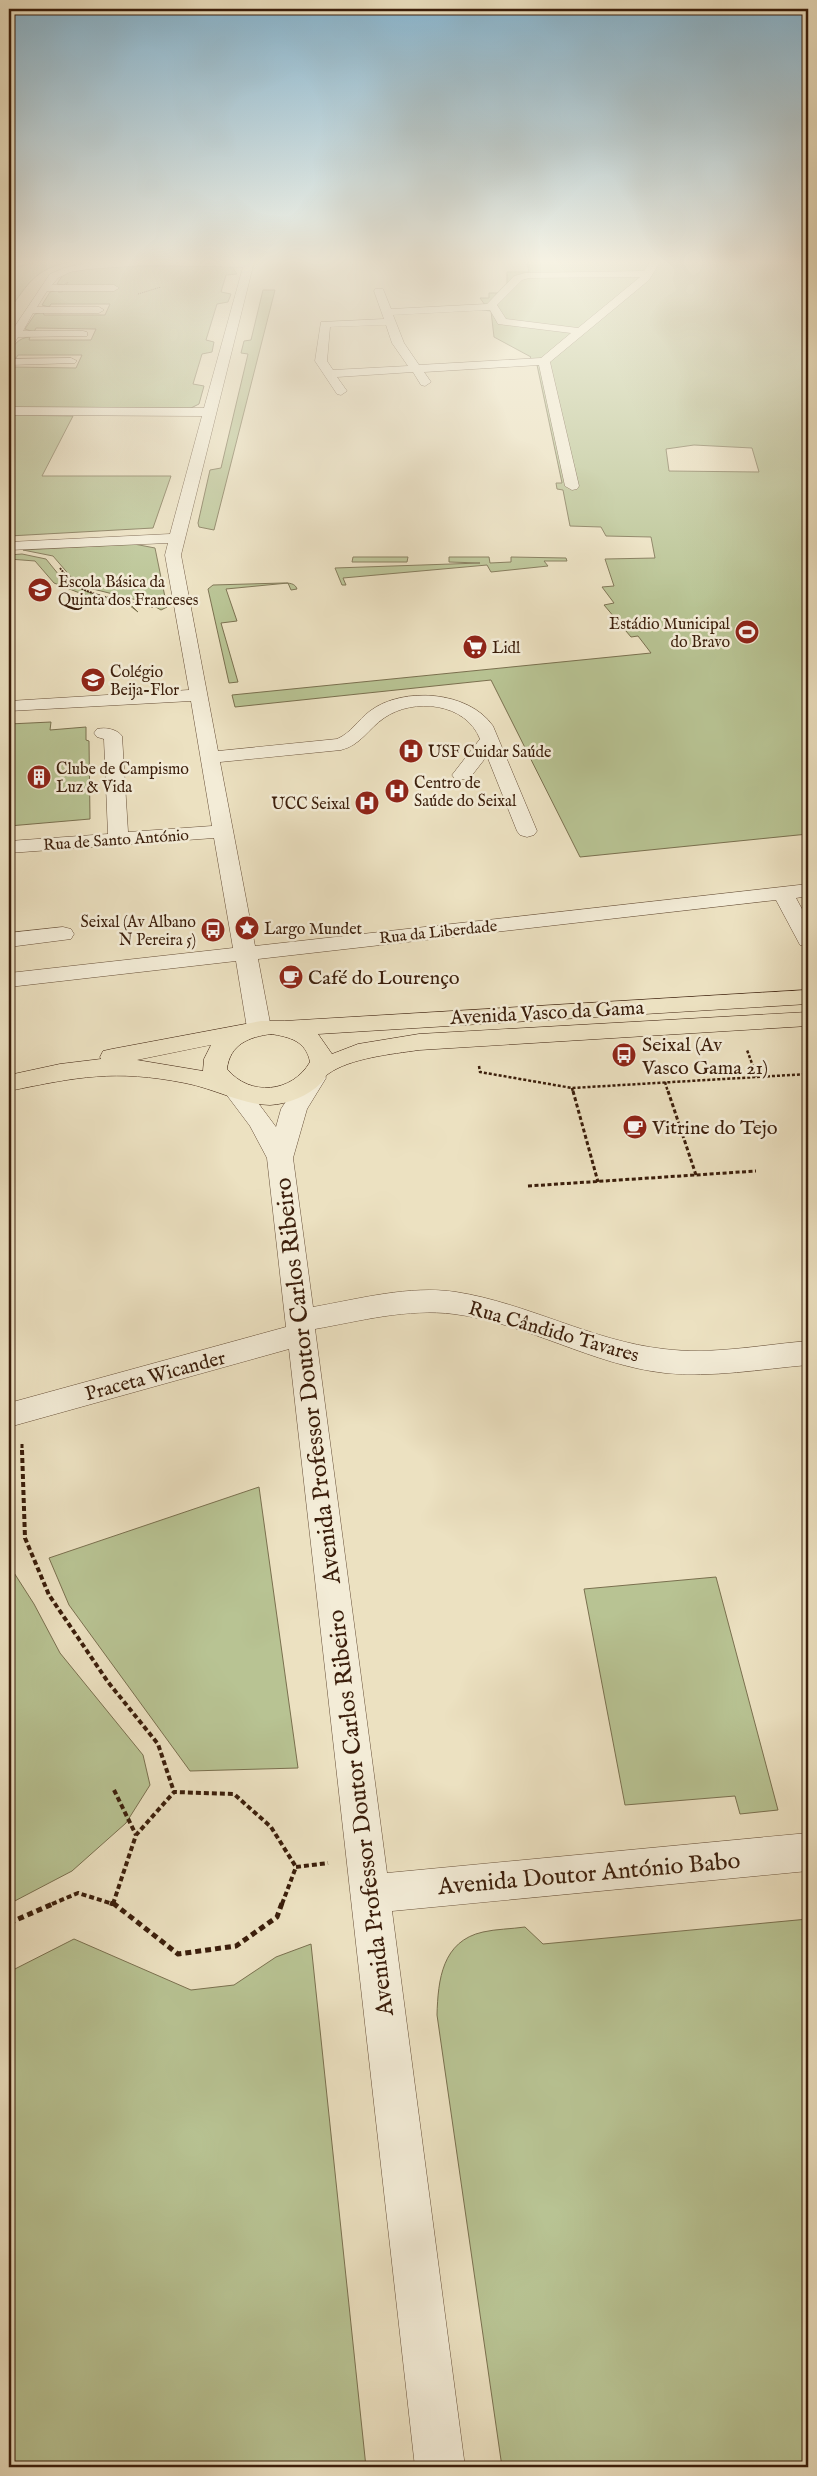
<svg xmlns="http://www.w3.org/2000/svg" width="817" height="2476" font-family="'IM FELL English',serif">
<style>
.green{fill:#b8c393;stroke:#7a704f;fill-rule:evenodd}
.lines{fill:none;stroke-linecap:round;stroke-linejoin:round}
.minor-casing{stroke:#674f38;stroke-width:1}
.major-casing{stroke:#3b1e0b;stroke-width:1}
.path-far5{stroke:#3b1e0b;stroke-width:1;stroke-dasharray:1 1;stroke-linecap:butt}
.path-far4{stroke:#3b1e0b;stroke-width:2;stroke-dasharray:2 1;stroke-linecap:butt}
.path-far3{stroke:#3b1e0b;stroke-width:2.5;stroke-dasharray:3 2;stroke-linecap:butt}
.path-far2{stroke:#3b1e0b;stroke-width:3;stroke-dasharray:4 2.5;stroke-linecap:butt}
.path-far1{stroke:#3b1e0b;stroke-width:4;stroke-dasharray:5 3;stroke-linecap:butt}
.path{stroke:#3b1e0b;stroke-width:5;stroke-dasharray:6 4;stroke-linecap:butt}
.minor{fill:#f3ecd7;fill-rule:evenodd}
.major{fill:#ece1c1;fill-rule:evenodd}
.labels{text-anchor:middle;stroke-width:5;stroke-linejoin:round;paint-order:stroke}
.far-poi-label{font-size:16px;fill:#3b1e0b;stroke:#f3ecd7;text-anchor:start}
.far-street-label{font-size:16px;fill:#3b1e0b;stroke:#f3ecd7}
.poi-label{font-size:20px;fill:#3b1e0b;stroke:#f3ecd7;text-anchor:start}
.street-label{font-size:20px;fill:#3b1e0b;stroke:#f3ecd7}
.near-street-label{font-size:24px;fill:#3b1e0b;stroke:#f3ecd7}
</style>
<rect width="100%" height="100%" fill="#ece1c1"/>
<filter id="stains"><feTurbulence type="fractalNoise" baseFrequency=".004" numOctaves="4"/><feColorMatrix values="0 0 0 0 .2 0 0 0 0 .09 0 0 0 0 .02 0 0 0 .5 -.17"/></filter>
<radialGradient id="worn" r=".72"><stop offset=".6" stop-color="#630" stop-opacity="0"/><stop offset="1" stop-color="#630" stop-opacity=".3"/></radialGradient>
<!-- green -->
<path class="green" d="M9,262h60c-34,7 -41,22 -60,48z
M527,262h281v525l-3,1 3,4v42l-228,23 -89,-177 -256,27 -3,-12 419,-42 -13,-17 -7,1 -27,-32 10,-2 -12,-16 12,-1 -9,-27 50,-1 -4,-21 -45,-1 -5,-9 -31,-1 -7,-36 -6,-1 -1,-6h6l-25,-118 -8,-6 2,-2 -37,-20 -3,-26 -9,-1 3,-5 -5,-7h9v-5h10l8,-7v-14h22zM694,445l58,3 7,24 -90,-1 -3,-22z
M101,266h125l7,2 4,6 -11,1 -5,17 10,2 -3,8 -11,2 -11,36 8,2 -2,10 -10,2 -9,30 11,2 -5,18 -8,4 -182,-1v-43l1,3 66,1 6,-13h-64l-2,3h-7c1,-11 10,-21 21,-21l-1,3h62l5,-11 -60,-1 -2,4 -9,-3 10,-15 8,-2 1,3h61l5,-11h-59l-2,3 -7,-2 8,-13 10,-2 -2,2h4l6,-10 -4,3 -7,-1 7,-11z
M263,290h12l-61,240 -15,-3 -1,-4 12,-53 11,-2 27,-114 -7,-1 3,-12 7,-1z
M9,415l64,1 -31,60h129l-18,52 -144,8z
M134,544l21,4 12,59 -6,3 -12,-7 -60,-15 -18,-11 -18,-21 -30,-6z
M22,554l24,5 13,16 12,9 17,8 42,12 8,8 -9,-7 -39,-8 -36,-14 -19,-22 -26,-2v-4z
M353,557h55l-1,5h-55z
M449,557h40l1,6 21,-1v-5l55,1 1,3h-23l4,5 -57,6 -4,-7 -144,13 3,7h-4l-7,-17 145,-5 -31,-1z
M283,583c6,0 12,0 14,6l-6,1 -3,-7 -62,6 11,32 -16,2 17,59 -9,1 -21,-94 5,-4z
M51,722l-1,8 36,-3v13l3,1 1,78 -81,7v-102z
M259,1487l39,281 -108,3 -121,-166 -20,-47z
M9,1565l25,39 26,49 83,102 7,30 -24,38 -54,48 -63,33z
M716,1577l62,233 -38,4 -5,-18 -110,9 -41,-216z
M808,1919v548h-306l-65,-452c1,-35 5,-74 46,-83 13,-3 28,-3 42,-5l18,17z
M74,1939l117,51 43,-5 42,-28 35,-13 55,523h-357v-495z"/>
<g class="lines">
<defs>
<path id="minor" d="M92,262h162l-73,293 37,196 119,-12c14,-6 21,-19 33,-28 33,-25 99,-20 123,15l44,105 -3,4 -7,2 -7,-2 -3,-4 -30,-75 -18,23h-14l-3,-4 28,-36c-14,-36 -66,-42 -96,-21 -16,11 -23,27 -43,32l-121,12 35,184 553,-62v12l-12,2 12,22v27l-8,-2 -24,-45 -518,59 13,69 -4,5 -8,2 -8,-2 -4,-5 -11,-67 -227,26v-14l224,-25 -19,-110 -205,15v-12l99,-7 -4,-95 -7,-2 -3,-4 3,-4c8,-2 20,0 25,7l6,96 84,-6 -21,-125 -182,10v-10l180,-11 -24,-135 3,-12 -159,7v-8l161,-8 32,-118 -193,-1v-8l195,1 39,-141 -97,-2 -57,4 -19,3 -12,6 -6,7h62l5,3 -5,3h-67l-10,16h62l5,3 -5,3h-66l-10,18h60l4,1v4l-69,1 -5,8 -4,1v-11l41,-61 14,-6z
M650,262h10l-11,18 -99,82 29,124 -2,3 -5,1 -7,-4 -26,-121 -115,7 7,10 -6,4 -4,-1 -8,-13 -76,5 10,14 -6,4 -4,-1 -22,-33 6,-39 63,-3 -10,-28 1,-2h8l8,20 96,-5 27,-28 11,-3 119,-2zM640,277l-62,51 -72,-9 -9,-14 25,-25 7,-2zM490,310l8,14 73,9 -30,25 -122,7 -15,-22 -11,-28zM386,325l6,18 16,23 -75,4 -6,-9 3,-34z
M71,358l6,3 -2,2 -66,2v-6z
M63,927l8,2 3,5 -3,5 -62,8v-14z
M314,1070l9,2 3,6 -19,31 -14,49 20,149c46,-8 96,-22 143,-15 71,11 136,49 208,57 48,6 96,-4 144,-8v24c-47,4 -96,13 -143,8 -73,-8 -138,-50 -211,-59 -46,-6 -94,7 -139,15l72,544 421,-40v38l-416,40 73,556h-50l-126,-1118 -280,78v-24l277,-76 -19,-169 -17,-32 -27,-36 3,-6 9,-2 9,2 32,43 5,-18 24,-37z"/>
<path id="major" d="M808,990v14l-490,30 14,20 26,-10 61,-10 389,-22v14l-389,24c-27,4 -69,8 -91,24 -3,2 -4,7 -7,9 -13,13 -33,21 -51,22 -27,0 -57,-17 -85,-22 -70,-14 -108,-6 -176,8v-16l51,-11 41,-5 -1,-2 3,-6 9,-2 149,-28h23zM271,1034c19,3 35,7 39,28 -18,31 -60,35 -83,7 3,-25 22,-32 44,-35zM211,1045l-7,14 -1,12 -66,-11z"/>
</defs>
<!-- minor casing -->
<use href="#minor" class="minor-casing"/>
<!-- major casing -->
<use href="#major" class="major-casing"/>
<!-- path-far5 -->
<path class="path-far5" d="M9,269l24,-6
M138,294l23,-7"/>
<!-- path-far4 -->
<path class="path-far4" d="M60,568c4,5 8,11 13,15 22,16 55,18 80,24"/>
<!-- path-far3 -->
<path class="path-far3" d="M479,1066l1,6 92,16 185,-11 -10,-27
M757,1077l51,-3
M665,1082l3,10
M572,1088l1,4"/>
<!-- path-far2 -->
<path class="path-far2" d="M573,1091l25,91
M668,1091l28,84
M528,1186l228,-15
M22,1444v7"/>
<!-- path-far1 -->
<path class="path-far1" d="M22,1450l3,88 24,57 59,87 50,62 16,48
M114,1790l22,45
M296,1867l32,-4
M52,1904l26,-11 35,11
M113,1904l23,-69 38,-43 60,2 37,33 25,40
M282,1904l14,-37"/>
<!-- path -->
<path class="path" d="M110,1903l3,1
M113,1903l65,51 58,-8 41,-29 5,-14
M9,1923l46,-20"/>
<!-- minor -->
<use href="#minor" class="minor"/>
<!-- major -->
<use href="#major" class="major"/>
</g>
<!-- sky -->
<linearGradient id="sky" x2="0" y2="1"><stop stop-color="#88b8d4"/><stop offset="0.43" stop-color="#f6f2e3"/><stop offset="1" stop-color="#f6f2e3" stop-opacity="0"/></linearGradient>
<rect width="817" height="609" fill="url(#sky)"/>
<!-- icons -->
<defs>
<symbol id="school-disc" viewBox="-11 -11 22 22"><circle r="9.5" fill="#8f2418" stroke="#f3ecd7"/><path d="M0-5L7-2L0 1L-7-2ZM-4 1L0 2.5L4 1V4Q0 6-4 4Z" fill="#fff"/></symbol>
<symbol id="stadium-disc" viewBox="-11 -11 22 22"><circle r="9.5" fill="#8f2418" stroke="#f3ecd7"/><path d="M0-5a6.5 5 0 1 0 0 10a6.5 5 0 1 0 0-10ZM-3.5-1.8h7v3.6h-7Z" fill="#fff"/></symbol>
<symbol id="supermarket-disc" viewBox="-11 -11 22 22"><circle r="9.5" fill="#8f2418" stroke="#f3ecd7"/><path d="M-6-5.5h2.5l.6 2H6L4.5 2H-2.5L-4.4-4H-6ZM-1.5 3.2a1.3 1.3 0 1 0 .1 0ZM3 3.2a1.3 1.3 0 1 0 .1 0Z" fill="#fff"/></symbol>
<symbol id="hospital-disc" viewBox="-11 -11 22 22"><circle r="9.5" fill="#8f2418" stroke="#f3ecd7"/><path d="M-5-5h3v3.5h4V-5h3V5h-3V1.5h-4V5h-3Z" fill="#fff"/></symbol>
<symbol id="building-disc" viewBox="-11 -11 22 22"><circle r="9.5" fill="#8f2418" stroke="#f3ecd7"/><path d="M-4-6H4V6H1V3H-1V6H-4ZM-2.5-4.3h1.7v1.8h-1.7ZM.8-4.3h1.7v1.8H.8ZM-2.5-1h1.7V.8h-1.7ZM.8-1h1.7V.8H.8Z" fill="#fff"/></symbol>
<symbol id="sight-disc" viewBox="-11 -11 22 22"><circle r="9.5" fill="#8f2418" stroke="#f3ecd7"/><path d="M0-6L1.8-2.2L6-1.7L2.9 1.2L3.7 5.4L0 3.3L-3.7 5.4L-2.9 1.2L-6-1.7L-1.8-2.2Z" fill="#fff"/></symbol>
<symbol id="bus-disc" viewBox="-11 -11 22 22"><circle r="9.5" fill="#8f2418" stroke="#f3ecd7"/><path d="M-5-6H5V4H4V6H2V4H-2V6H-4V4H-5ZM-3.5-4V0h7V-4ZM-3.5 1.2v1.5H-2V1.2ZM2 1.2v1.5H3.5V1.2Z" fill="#fff"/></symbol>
<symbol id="cafe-disc" viewBox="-11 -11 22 22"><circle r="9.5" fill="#8f2418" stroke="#f3ecd7"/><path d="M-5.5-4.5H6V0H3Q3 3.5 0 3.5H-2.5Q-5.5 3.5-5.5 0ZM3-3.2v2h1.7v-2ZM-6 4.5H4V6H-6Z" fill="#fff"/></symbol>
</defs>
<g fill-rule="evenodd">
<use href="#school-disc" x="26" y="576" width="28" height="28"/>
<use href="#stadium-disc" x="733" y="618" width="28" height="28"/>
<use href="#supermarket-disc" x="461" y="633" width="28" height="28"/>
<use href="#school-disc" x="79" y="666" width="28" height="28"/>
<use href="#hospital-disc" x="397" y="737" width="28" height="28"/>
<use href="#building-disc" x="25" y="763" width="28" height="28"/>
<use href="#hospital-disc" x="383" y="777" width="28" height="28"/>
<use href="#hospital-disc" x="353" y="789" width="28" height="28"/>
<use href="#sight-disc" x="233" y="914" width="28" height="28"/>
<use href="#bus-disc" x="199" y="916" width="28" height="28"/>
<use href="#cafe-disc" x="277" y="963" width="28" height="28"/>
<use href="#bus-disc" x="610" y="1041" width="28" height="28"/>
<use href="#cafe-disc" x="621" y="1113" width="28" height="28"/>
</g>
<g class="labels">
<!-- far-poi labels -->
<g class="far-poi-label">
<text x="58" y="587">Escola Básica da<tspan x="58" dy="18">Quinta dos Franceses</tspan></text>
<text x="730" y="629" text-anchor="end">Estádio Municipal<tspan x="730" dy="18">do Bravo</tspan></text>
<text x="492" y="653">Lidl</text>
<text x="110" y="677">Colégio<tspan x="110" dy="18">Beija-Flor</tspan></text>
<text x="428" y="757">USF Cuidar Saúde</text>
<text x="56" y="774">Clube de Campismo<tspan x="56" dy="18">Luz &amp; Vida</tspan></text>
<text x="414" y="788">Centro de<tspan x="414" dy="18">Saúde do Seixal</tspan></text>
<text x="350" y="809" text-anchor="end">UCC Seixal</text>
<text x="196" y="927" text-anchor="end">Seixal (Av Albano<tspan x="196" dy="18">N Pereira 5)</tspan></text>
<text x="264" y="934">Largo Mundet</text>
</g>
<!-- far-street labels -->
<g class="far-street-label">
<text transform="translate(116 839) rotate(-4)" y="6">Rua de Santo António</text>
<text transform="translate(438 931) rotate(-6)" y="6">Rua da Liberdade</text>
</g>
<!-- poi labels -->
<g class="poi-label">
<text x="308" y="984">Café do Lourenço</text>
<text x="642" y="1051">Seixal (Av<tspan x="642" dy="23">Vasco Gama 21)</tspan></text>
<text x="652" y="1134">Vitrine do Tejo</text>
</g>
<!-- street labels -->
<g class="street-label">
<text transform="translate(547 1012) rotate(-3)" y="7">Avenida Vasco da Gama</text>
<text transform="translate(554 1331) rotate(16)" y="7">Rua Cândido Tavares</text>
<text transform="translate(155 1375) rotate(-15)" y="7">Praceta Wicander</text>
</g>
<!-- near-street labels -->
<g class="near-street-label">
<text transform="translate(307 1381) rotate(-97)" y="8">Avenida Professor Doutor Carlos Ribeiro</text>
<text transform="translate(360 1813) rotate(-97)" y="8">Avenida Professor Doutor Carlos Ribeiro</text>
<text transform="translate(589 1873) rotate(-5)" y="8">Avenida Doutor António Babo</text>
</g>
</g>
<!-- margin -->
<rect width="817" height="2476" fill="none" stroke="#ece1c1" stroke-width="30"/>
<rect x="10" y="10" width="797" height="2456" fill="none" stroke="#3b1e0b" stroke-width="2.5"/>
<rect x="15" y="15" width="787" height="2446" fill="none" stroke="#3b1e0b"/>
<rect width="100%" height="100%" filter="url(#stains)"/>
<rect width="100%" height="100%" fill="url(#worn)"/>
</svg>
